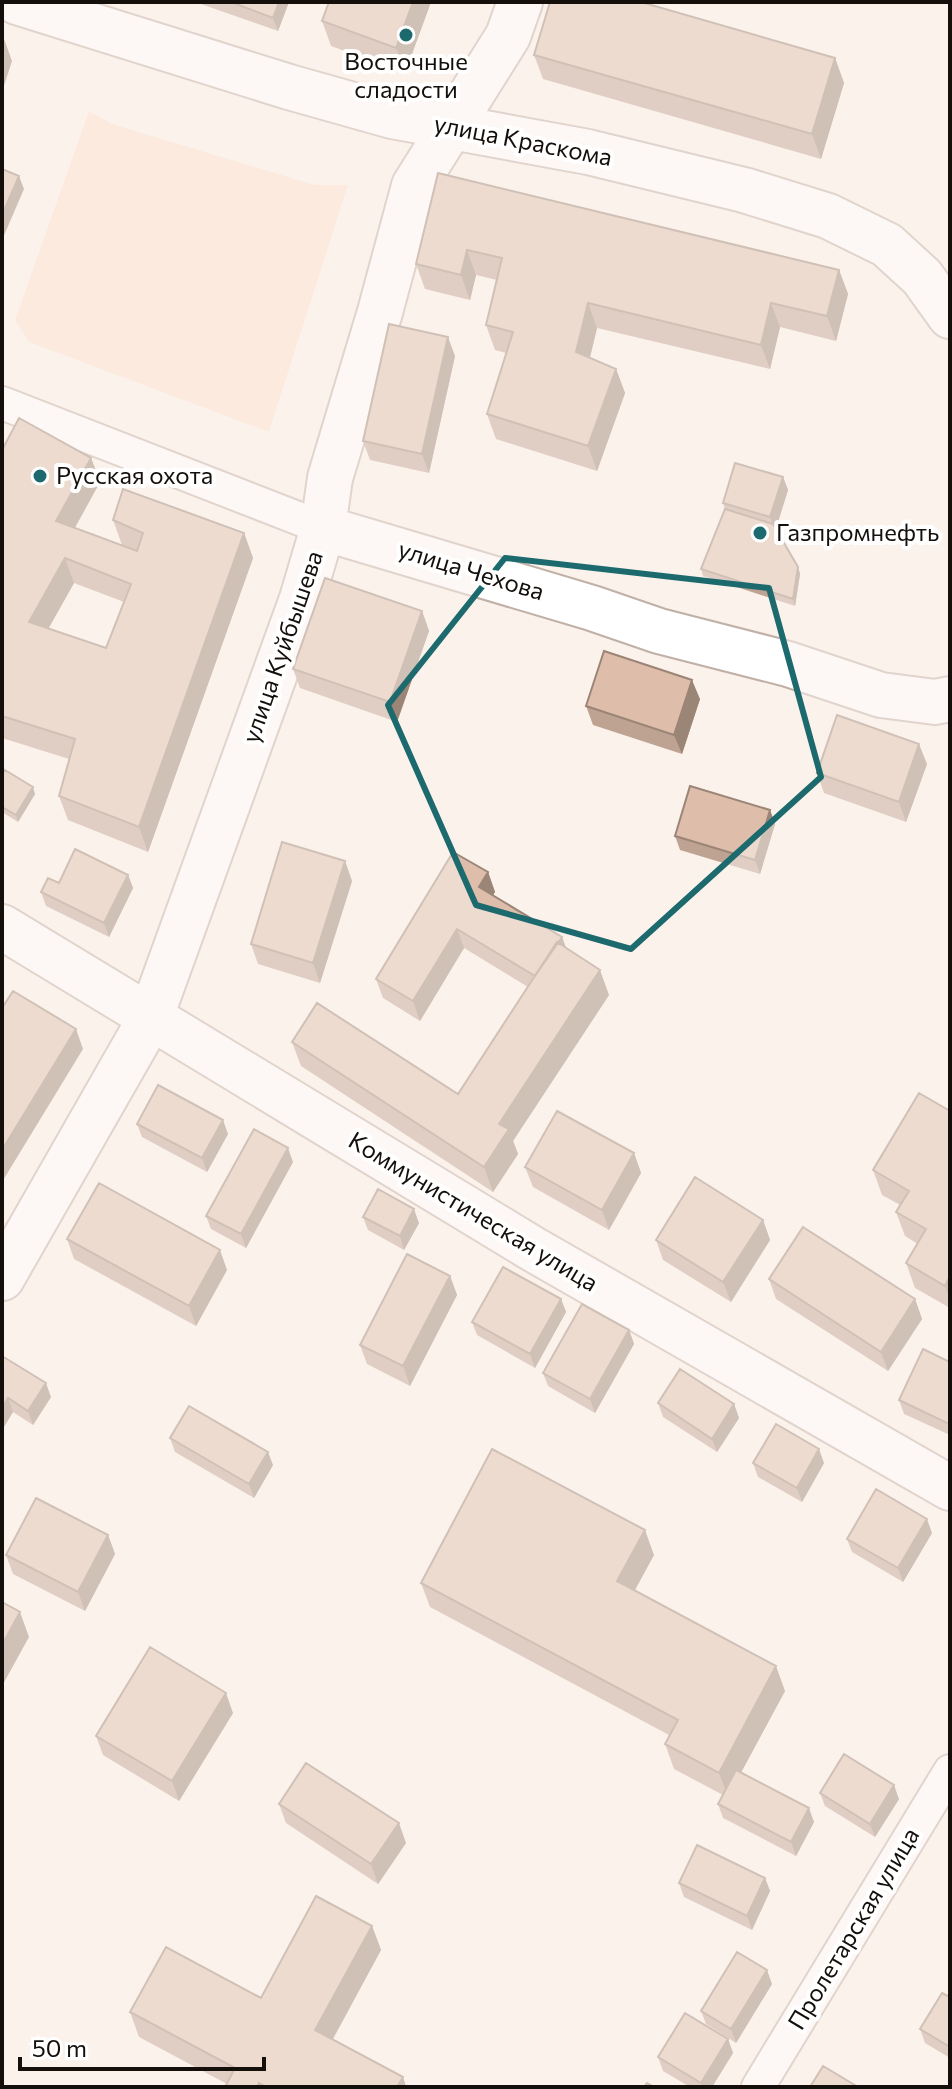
<svg xmlns="http://www.w3.org/2000/svg" width="952" height="2089" font-family="Commissioner,sans-serif">
<style>
.green{fill:#fde1cf}
.lines{fill:none;stroke-linecap:round;stroke-linejoin:round}
.street-casing{stroke:#c0b0a6;stroke-width:36}
.secondary-casing{stroke:#c0b0a6;stroke-width:48}
.street{stroke:#fff;stroke-width:32}
.secondary{stroke:#fff;stroke-width:44}
.wall{fill:#bfa392;fill-rule:evenodd}
.shaded-wall{fill:#9b8577}
.building{fill:#debeaa;stroke:#9b8577;stroke-width:2;fill-rule:evenodd}
.marked{fill:none;stroke:#1d6a6e;stroke-width:6;stroke-linejoin:round}
.poi-dot{fill:#1d6a6e;stroke:#fff;stroke-width:3}
.labels{text-anchor:middle;stroke-width:8;stroke-linejoin:round;paint-order:stroke}
.poi-label{font-size:24px;fill:#150f0c;stroke:#fff;text-anchor:start}
.street-label{font-size:24px;fill:#150f0c;stroke:#fff}
</style>
<rect width="100%" height="100%" fill="#fcf2ec"/>
<!-- green -->
<path class="green" d="M89,111l23,13 203,61h33l-79,247 -240,-90 -14,-22z"/>
<g class="lines">
<defs>
<path id="street" d="M2,403l321,125
M758,2087l192,-316"/>
<path id="secondary" d="M17,2l272,85 103,29 196,36 156,38 84,26 59,29 35,32 28,39
M323,528l269,80 67,23 129,33 93,31 54,7 15,-3
M2,927l531,322 417,239
M2,1278l148,-259 152,-420 21,-71 7,-50 50,-166 34,-126 94,-150 12,-34"/>
</defs>
<!-- street casing -->
<use href="#street" class="street-casing"/>
<!-- secondary casing -->
<use href="#secondary" class="secondary-casing"/>
<!-- street -->
<use href="#street" class="street"/>
<!-- secondary -->
<use href="#secondary" class="secondary"/>
</g>
<!-- wall -->
<path class="wall" d="M195,2h94l-11,29z
M431,2l-26,71 -74,-27 -9,-25z
M534,55l301,3 9,25 -23,76 -278,-80z
M438,173l401,97 9,24 -12,47 -56,-14 -10,42 -173,-41 -7,30 26,11 9,24 -28,78 -101,-32 -9,-25 19,-61 -11,-3 -9,-25 11,-45 -21,-5 -6,25 -45,-11 -9,-25z
M455,356l-26,117 -59,-13 -7,-19z
M2,450l89,8 9,24 -25,46 62,23 -15,-6 -9,-25 131,13 9,25 -105,294 -80,-32 -9,-24 10,-37 -67,-21zM74,583l50,19 -18,46 -58,-19z
M783,477l5,13 -12,39 22,38 2,7 -5,32 -92,-30 -2,-7 24,-60 -2,-6z
M422,611l7,20 -32,91 -97,-34 -7,-19z
M700,699l-18,55 -89,-29 -7,-19z
M927,764l-21,58 -82,-29 -7,-20z
M2,775l33,19 -17,28 -16,-10z
M770,810l5,14 -15,50 -80,-24 -5,-14z
M345,861l7,20 -32,102 -62,-19 -7,-20z
M488,872l7,20 -2,3 69,42 4,11 43,47 -96,146 5,13 -25,38 -192,-126 -9,-24 166,52 70,-107 -64,-39 -44,73 -37,-23 -7,-19z
M128,875l5,13 -24,49 -63,-31 -5,-14 18,-9z
M950,1111v197l-35,-20 -9,-25 12,-19 -13,-8 -9,-24 4,-7 -18,-10 -9,-25z
M137,1124l91,10 -21,38 -65,-35z
M634,1153l7,20 -32,57 -76,-43 -8,-20z
M293,1162l-47,86 -35,-19 -5,-13z
M363,1217l56,6 -15,27 -36,-20z
M763,1220l7,20 -39,62 -68,-42 -7,-20z
M67,1239l160,31 -31,56 -122,-67z
M450,1276l7,19 -47,91 -43,-22 -7,-19z
M769,1279l146,20 7,20 -34,52 -112,-72z
M561,1299l5,13 -31,56 -58,-33 -5,-13z
M629,1330l5,14 -39,69 -47,-27 -5,-13z
M2,1356l49,41 -18,28 -20,-13 -11,18z
M950,1362v73l-46,-21 -5,-14z
M658,1403l76,1 5,14 -22,34 -54,-35z
M170,1438l103,27 -19,33 -79,-46z
M753,1463h71l-22,39 -44,-25z
M932,1533l-29,49 -51,-30 -5,-13z
M108,1535l7,19 -30,57 -72,-37 -7,-19z
M654,1555l-19,35 150,101 -44,81 73,50 -18,34 -73,-38 -5,-14 5,-9 -49,-26 -9,-25 4,-9 -239,-128 -9,-24z
M233,1713l-54,88 -76,-46 -7,-19z
M820,1793l79,6 -24,38 -50,-31z
M279,1804l127,39 -28,41 -92,-61z
M765,1878l5,13 -18,39 -68,-33 -5,-14z
M372,1926l9,24 -48,89 70,38 3,10h-181l2,-3 -88,-47 -9,-25 131,-14z
M772,1984l-36,59 -30,-19 -5,-13z
M950,1997v61l-25,-15 -5,-14z
M728,2039l5,14 -21,34h-22l-27,-16 -5,-14z"/>
<!-- shaded-wall -->
<path class="shaded-wall" d="M279,2h10l-11,29 -5,-13z
M413,2h18l-26,71 -9,-25z
M3,36l9,25 -10,31v-53z
M835,58l9,25 -23,76 -9,-25z
M19,176l5,13 -22,51v-25z
M467,250l9,25 -6,25 -9,-25z
M839,270l9,24 -12,47 -9,-25z
M588,303l9,25 -12,49 -9,-25z
M771,303l9,24 -10,42 -9,-24z
M448,337l7,19 -26,117 -7,-19z
M616,369l9,24 -28,78 -9,-25z
M91,458l9,24 -35,63 -9,-24z
M783,477l5,13 -13,41 -5,-14z
M244,533l9,25 -105,294 -9,-25z
M65,558l9,25 -36,64 -9,-25z
M798,567l2,7 -5,32 -2,-7z
M422,611l7,20 -32,91 -7,-20z
M692,680l8,19 -18,55 -8,-19z
M919,744l8,20 -21,58 -7,-20z
M33,787l2,7 -17,28 -2,-7z
M770,810l5,14 -15,50 -5,-14z
M345,861l7,20 -32,102 -7,-20z
M488,872l7,20 -9,14 -7,-19z
M128,875l5,13 -24,49 -5,-14z
M457,929l7,19 -44,73 -7,-20z
M562,937l7,19 -32,21z
M600,970l9,25 -96,146 5,13 -25,38 -9,-25 15,-43z
M76,1029l7,20 -81,133v-32z
M223,1120l5,14 -21,38 -5,-14z
M288,1148l5,14 -47,86 -5,-14z
M634,1153l7,20 -32,57 -7,-20z
M414,1209l5,14 -15,27 -4,-14z
M763,1220l7,20 -39,62 -8,-20z
M220,1250l7,20 -31,56 -7,-20z
M450,1276l7,19 -47,91 -7,-20z
M950,1276v24l-5,-14z
M561,1299l5,13 -31,56 -5,-14z
M915,1299l7,20 -34,52 -7,-19z
M629,1330l5,14 -39,69 -5,-14z
M46,1383l5,14 -18,28 -5,-14z
M8,1398l5,14 -11,18v-22z
M734,1404l5,14 -22,34 -5,-13z
M819,1449l5,14 -22,39 -5,-14z
M268,1452l5,13 -19,33 -5,-14z
M927,1519l5,14 -29,49 -5,-14z
M645,1530l9,25 -28,51 -9,-25z
M108,1535l7,19 -30,57 -7,-19z
M20,1612l9,25 -27,49v-41z
M776,1666l9,25 -57,106 -9,-24z
M226,1693l7,20 -54,88 -7,-20z
M894,1785l5,14 -24,38 -5,-13z
M809,1808l5,14 -18,34 -5,-14z
M399,1823l7,20 -28,41 -7,-20z
M765,1878l5,13 -18,39 -5,-14z
M372,1926l9,24 -57,105 -9,-25z
M767,1970l5,14 -36,59 -5,-14z
M728,2039l5,14 -21,34h-10l-1,-4z
M403,2077l3,10h-9z"/>
<!-- building -->
<path class="building" d="M231,2h48l-6,16z
M329,2h84l-17,46 -74,-27z
M550,2h91l194,56 -23,76 -278,-79z
M2,169l17,7 -17,39z
M438,173l401,97 -12,46 -56,-13 -10,42 -173,-42 -12,49 40,17 -28,77 -101,-32 26,-82 -27,-7 16,-67 -35,-8 -6,25 -45,-11z
M389,324l59,13 -26,117 -59,-13z
M19,418l72,40 -35,63 81,30 6,-18 -30,-13 10,-31 121,44 -105,294 -80,-31 16,-57 -73,-23v-266zM65,558l66,26 -25,64 -77,-26z
M735,463l48,14 -13,40 -47,-14z
M725,509l48,15 25,43 -5,32 -92,-30z
M325,578l97,33 -32,91 -97,-33z
M604,651l88,29 -18,55 -88,-29z
M837,715l82,29 -20,58 -82,-29z
M5,770l28,17 -17,28 -14,-8v-32z
M690,786l80,24 -15,50 -80,-24z
M282,842l63,19 -32,102 -62,-19z
M75,849l53,26 -24,48 -63,-31 7,-14 11,5z
M453,852l35,20 -9,15 83,50 -27,39 -78,-47 -44,72 -37,-22z
M557,942l43,28 -101,154 10,5 -25,38 -192,-125 25,-39 141,91z
M13,991l63,38 -74,121v-142z
M158,1085l65,35 -21,38 -65,-34z
M919,1093l31,18v165l-5,10 -39,-23 20,-34 -30,-17 13,-21 -36,-21z
M557,1111l77,42 -32,57 -77,-43z
M254,1129l34,19 -47,86 -35,-18z
M695,1177l68,43 -40,62 -67,-42z
M99,1183l121,67 -31,56 -122,-67z
M378,1189l36,20 -14,27 -37,-19z
M803,1227l112,72 -34,53 -112,-73z
M407,1254l43,22 -47,90 -43,-21z
M503,1267l58,32 -31,55 -58,-32z
M582,1304l47,26 -39,69 -47,-26z
M923,1349l27,13 -1,62 -50,-24z
M2,1356l44,27 -18,28 -20,-13 -6,10z
M680,1369l54,35 -22,35 -54,-36z
M189,1406l79,46 -19,32 -79,-46z
M776,1424l43,25 -22,39 -44,-25z
M492,1449l153,81 -28,51 159,85 -57,107 -54,-29 13,-24 -257,-137z
M876,1489l51,30 -29,49 -51,-29z
M36,1498l72,37 -30,57 -72,-37z
M2,1602l18,10 -18,33z
M150,1647l76,46 -54,88 -76,-45z
M844,1754l50,31 -24,39 -50,-31z
M306,1763l93,60 -28,41 -92,-60z
M736,1770l73,38 -18,34 -73,-38z
M697,1845l68,33 -18,38 -68,-33z
M316,1896l56,30 -57,104 88,47 -6,10h-131l-7,-4 -2,4h-32l10,-19 -105,-56 36,-65 95,51z
M737,1952l30,18 -36,59 -30,-18z
M942,1993l8,4v50l-30,-18z
M685,2013l43,26 -27,44 -43,-26z
M823,2066l35,21h-48z
M647,2083l7,4h-10z"/>
<!-- marked area -->
<path d="M0 0H952V2089H0ZM505,558l264,30 52,189 -190,172 -155,-44 -88,-200z" fill="#fcf2ec" fill-opacity=".55" fill-rule="evenodd"/>
<path class="marked" d="M505,558l264,30 52,189 -190,172 -155,-44 -88,-200z"/>
<!-- markers -->
<g class="poi-dot">
<circle cx="406" cy="35" r="8"/>
<circle cx="40" cy="476" r="8"/>
<circle cx="760" cy="533" r="8"/>
</g>
<g class="labels">
<!-- poi labels -->
<g class="poi-label">
<text x="406" y="70" text-anchor="middle">Восточные<tspan x="406" dy="28">сладости</tspan></text>
<text x="56" y="484">Русская охота</text>
<text x="776" y="541">Газпромнефть</text>
</g>
<!-- street labels -->
<g class="street-label">
<text transform="translate(523 141) rotate(11)" y="8">улица Краскома</text>
<text transform="translate(471 571) rotate(17)" y="8">улица Чехова</text>
<text transform="translate(283 647) rotate(-71)" y="8">улица Куйбышева</text>
<text transform="translate(473 1212) rotate(31)" y="8">Коммунистическая улица</text>
<text transform="translate(854 1929) rotate(-59)" y="8">Пролетарская улица</text>
</g>
</g>
<!-- border -->
<rect width="952" height="2089" fill="none" stroke="#150f0c" stroke-width="8"/>
<!-- scale -->
<path d="M20 2057v12h244v-12" fill="none" stroke="#150f0c" stroke-width="4"/>
<text x="32" y="2057" font-size="24" fill="#150f0c" stroke="#ffffff" stroke-width="6" paint-order="stroke">50 m</text>
</svg>
